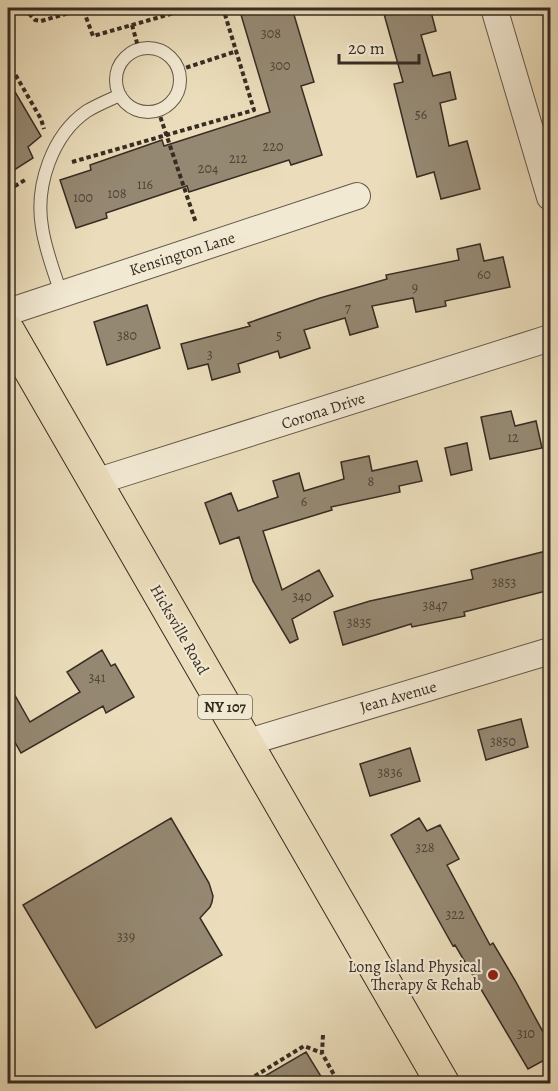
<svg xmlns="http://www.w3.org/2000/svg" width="558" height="1091" font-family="Alegreya,serif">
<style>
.building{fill:#958872;stroke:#372c23;stroke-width:1.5}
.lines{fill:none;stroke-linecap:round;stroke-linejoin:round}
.service-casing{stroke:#645849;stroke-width:14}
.minor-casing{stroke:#645849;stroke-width:28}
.primary-casing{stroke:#372c23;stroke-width:35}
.path{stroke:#372c23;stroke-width:4;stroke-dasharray:4.5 3;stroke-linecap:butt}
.service{stroke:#f2e9d3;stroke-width:12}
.minor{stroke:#f2e9d3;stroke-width:26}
.primary{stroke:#ebddbb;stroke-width:33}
.poi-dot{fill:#8f2418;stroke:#f2e9d3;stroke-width:2}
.labels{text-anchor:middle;stroke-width:4.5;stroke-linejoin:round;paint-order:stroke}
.number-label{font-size:14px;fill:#4e4337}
.shield{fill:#f2e9d3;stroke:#6f6558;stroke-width:1.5}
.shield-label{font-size:15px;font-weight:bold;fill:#372c23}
.street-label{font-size:16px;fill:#372c23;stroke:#f2e9d3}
.poi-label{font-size:16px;fill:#372c23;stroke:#f2e9d3;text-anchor:end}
</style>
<rect width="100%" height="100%" fill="#ebddbb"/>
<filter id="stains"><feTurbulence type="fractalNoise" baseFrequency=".00333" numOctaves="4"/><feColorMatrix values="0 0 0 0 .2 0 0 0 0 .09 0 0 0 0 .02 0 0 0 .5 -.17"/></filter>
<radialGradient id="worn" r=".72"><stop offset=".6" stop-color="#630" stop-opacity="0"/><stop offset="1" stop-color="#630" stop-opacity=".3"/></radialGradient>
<!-- building -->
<path class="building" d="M239,8h53l22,74 -13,4 21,69 -31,10 -2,-5 -100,32 -2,-6 -81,27 1,5 -31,10 -16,-48 31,-10 -1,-5 72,-25 2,6 106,-34z
M408,8h22l6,23 -15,4 12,41 17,-4 6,27 -16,4 9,43 18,-5 13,48 -39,10 -7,-27 -17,5 -23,-93 9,-2 -19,-68z
M8,80l33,56 -13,11 5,11 -25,16z
M480,244l4,17 19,-4 7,30 -65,14 1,5 -30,6 -3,-14 -41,8 6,21 -28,8 -5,-17 -41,12 6,18 -30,10 -2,-7 -40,13 2,8 -28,8 -4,-16 -20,5 -7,-25 69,-18 -2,-3 72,-25 67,-19 -1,-4 73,-15 -2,-11z
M147,305l13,43 -53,17 -13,-43z
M511,411l4,15 21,-5 6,27 -52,11 -9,-42z
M467,443l5,27 -21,5 -6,-27z
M369,456l3,15 45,-10 5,20 -23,5 1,6 -69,15 1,3 -69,21 19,59 37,-20 14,26 -41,23 6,20 -8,4 -37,-62 -14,-44 -19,7 -15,-41 26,-10 7,18 40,-14 -5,-16 26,-8 5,18 40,-12 -3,-17z
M550,550v40l-86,22 1,4 -53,11 -1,-3 -68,21 -9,-33 36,-11 103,-22 -2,-9z
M102,650l9,16 4,-2 19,33 -28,16 -3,-7 -82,47 -13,-23v-47l22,39 50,-30 -13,-20z
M521,719l7,28 -42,13 -8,-30z
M410,748l10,33 -50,15 -10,-32z
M171,818l38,65 4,13 -1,6 -2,5 -10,11 22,37 -126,73 -73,-123z
M419,818l8,13 13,-6 19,34 -12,6 43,80 3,-2 23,39 34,63v12l-22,12 -73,-124 -2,1 -62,-111z
M306,1052l19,31h-72z"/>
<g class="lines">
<defs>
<path id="service" d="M116 80a32 32 0 1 1 64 0a32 32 0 1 1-64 0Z
M61,293c-7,-21 -16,-44 -19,-66 -7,-41 10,-92 45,-116 10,-6 22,-11 33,-16"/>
<path id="minor" d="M494,8l56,189
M8,312l349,-116
M95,482l455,-144
M245,743l305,-92"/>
<path id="primary" d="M8,331l435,753"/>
</defs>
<!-- service casing -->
<use href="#service" class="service-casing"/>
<!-- minor casing -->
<use href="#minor" class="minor-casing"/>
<!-- primary casing -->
<use href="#primary" class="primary-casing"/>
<!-- path -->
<path class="path" d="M24,8l11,12 6,1 42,-12 10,27 99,-28
M132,25l7,25
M8,62l33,57 3,10
M179,70l58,-19
M158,110l38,113
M72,162l182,-52 -31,-102
M8,190l17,-10
M323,1035l-1,18 17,31
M242,1084l62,-38 18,7"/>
<!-- service -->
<use href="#service" class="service"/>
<!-- minor -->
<use href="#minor" class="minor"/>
<!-- primary -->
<use href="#primary" class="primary"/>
</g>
<!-- markers -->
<circle class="poi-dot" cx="493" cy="975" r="6"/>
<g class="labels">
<!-- number labels -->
<g class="number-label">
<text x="271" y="38">308</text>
<text x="280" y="70">300</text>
<text x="421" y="119">56</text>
<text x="273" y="151">220</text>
<text x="238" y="163">212</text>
<text x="208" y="173">204</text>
<text x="145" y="189">116</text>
<text x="117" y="198">108</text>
<text x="83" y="202">100</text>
<text x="484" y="279">60</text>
<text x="415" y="292">9</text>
<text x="348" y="313">7</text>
<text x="127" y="340">380</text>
<text x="279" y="340">5</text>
<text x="210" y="359">3</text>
<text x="513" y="442">12</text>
<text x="371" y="486">8</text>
<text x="304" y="506">6</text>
<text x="504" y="587">3853</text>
<text x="302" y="601">340</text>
<text x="435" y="610">3847</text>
<text x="359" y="627">3835</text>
<text x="97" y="682">341</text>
<text x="503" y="746">3850</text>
<text x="390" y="777">3836</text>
<text x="425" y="852">328</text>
<text x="455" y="919">322</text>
<text x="126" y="941">339</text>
<text x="526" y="1038">310</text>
</g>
<!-- shield labels -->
<rect class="shield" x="198" y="695" width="54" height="24" rx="4.5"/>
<g class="shield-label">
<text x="225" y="712">NY 107</text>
</g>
<!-- street labels -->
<g class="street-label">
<text transform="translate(182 253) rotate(-18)" y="6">Kensington Lane</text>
<text transform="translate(323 410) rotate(-18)" y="6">Corona Drive</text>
<text transform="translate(180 629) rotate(60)" y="6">Hicksville Road</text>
<text transform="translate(398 696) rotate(-16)" y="6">Jean Avenue</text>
</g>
<!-- poi labels -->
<g class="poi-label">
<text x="481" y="972">Long Island Physical<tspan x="481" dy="18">Therapy &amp; Rehab</tspan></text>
</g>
</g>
<!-- margin -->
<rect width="558" height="1091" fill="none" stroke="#ebddbb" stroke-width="30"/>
<rect x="9" y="9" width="540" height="1073" fill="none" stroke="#372c23" stroke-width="3"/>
<rect x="15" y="15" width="528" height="1061" fill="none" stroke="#372c23" stroke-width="1.5"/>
<!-- scale -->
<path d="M339 54v9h80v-9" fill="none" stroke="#372c23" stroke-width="3"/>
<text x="348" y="54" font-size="18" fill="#372c23" stroke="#f2e9d3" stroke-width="4.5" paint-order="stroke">20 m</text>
<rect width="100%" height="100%" filter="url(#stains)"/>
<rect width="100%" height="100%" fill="url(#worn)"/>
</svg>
